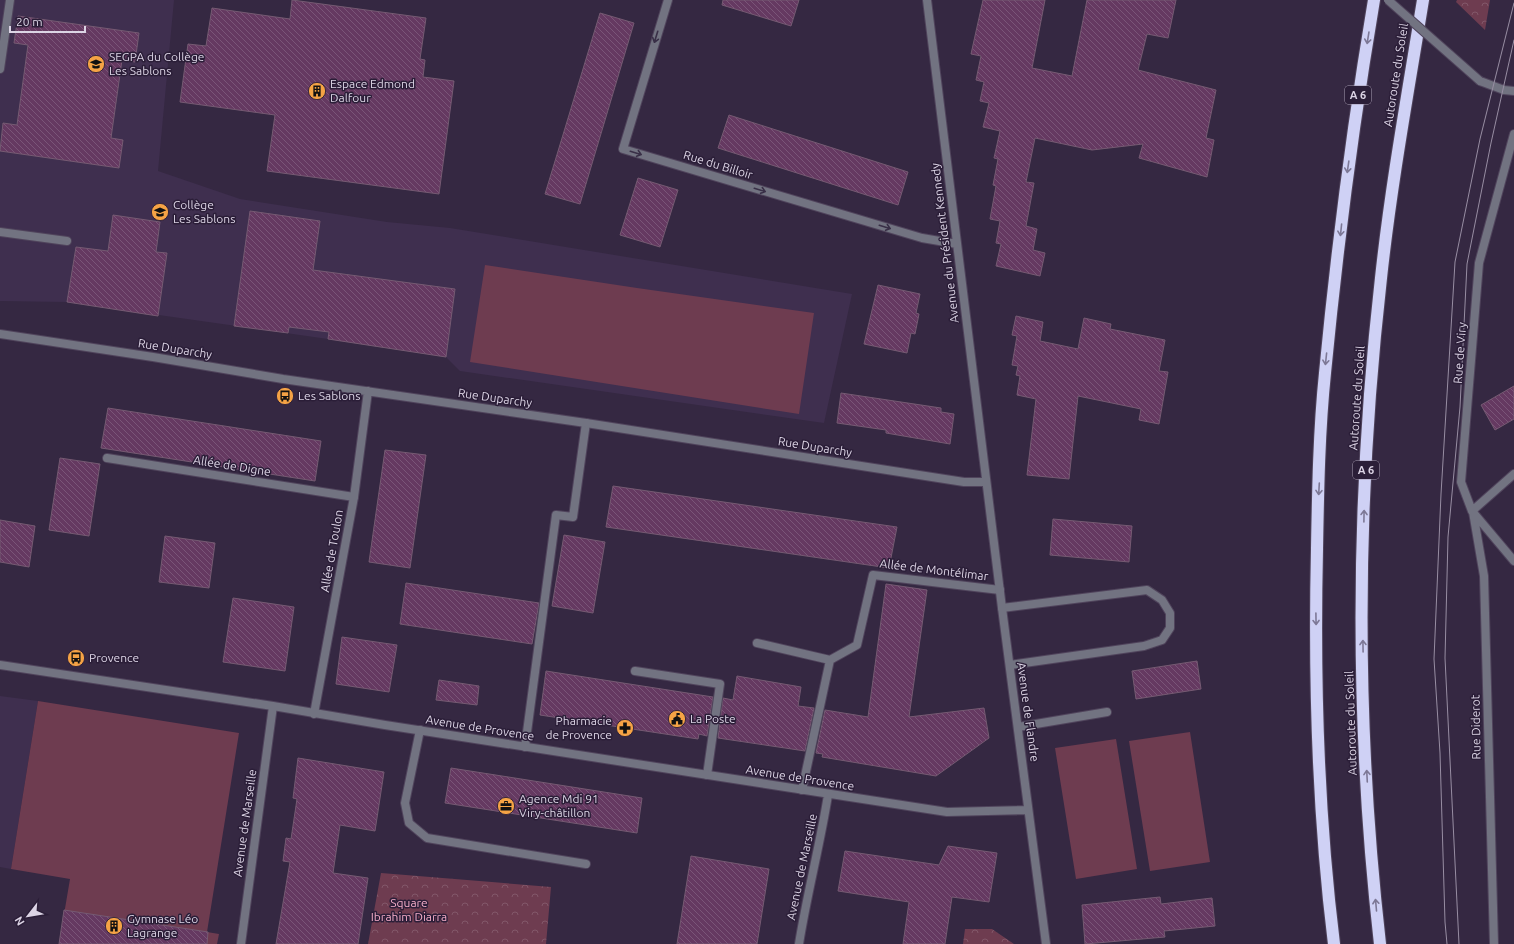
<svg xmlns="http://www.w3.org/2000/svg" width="1514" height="944" font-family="Ubuntu,sans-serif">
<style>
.built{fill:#3f2f4f}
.forest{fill:url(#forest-crowns)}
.garden{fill:#6e3c50}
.building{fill:url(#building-back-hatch);stroke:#755a72}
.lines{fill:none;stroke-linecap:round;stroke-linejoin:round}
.lane-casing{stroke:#50445c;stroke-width:10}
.street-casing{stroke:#50445c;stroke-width:10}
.highway-casing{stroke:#50445c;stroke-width:14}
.lane{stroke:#727381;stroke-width:8}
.street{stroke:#727381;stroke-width:8}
.highway{stroke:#cfd1f5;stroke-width:12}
.tram{stroke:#988ea3;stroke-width:1}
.street-bridge-casing{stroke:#50445c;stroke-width:10;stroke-linecap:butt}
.street-bridge{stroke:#727381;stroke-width:8}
.oneway{stroke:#392f47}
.oneway2{stroke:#7d7896}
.labels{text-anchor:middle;stroke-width:3;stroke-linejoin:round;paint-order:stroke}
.shield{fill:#2b1e38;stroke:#a79db1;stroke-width:1}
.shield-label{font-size:11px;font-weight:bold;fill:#dcd4e5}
.poi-label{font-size:12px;fill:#dcd4e5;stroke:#2b1e38;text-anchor:start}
.street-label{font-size:12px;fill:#dcd4e5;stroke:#2b1e38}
.park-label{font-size:12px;fill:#f5adc9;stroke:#2b1e38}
</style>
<defs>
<pattern id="forest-crowns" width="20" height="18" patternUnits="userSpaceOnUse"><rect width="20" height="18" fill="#6e3c50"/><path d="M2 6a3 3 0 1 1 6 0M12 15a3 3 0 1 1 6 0" fill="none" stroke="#825769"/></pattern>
<pattern id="building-back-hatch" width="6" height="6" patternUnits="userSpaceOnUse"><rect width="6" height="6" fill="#653961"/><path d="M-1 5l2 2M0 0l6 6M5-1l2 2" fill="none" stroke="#7a5578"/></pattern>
</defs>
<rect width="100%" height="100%" fill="#352842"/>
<!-- built -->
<path class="built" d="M0,0h174l-16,171 82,28 147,23 63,6 402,66 -28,129 -364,-52 -14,-14 -118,-18 -261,-37 -67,-1z
M0,696l38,5 -27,168 -11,-2z"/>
<!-- forest -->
<path class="forest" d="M1457,0h33l-5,30 -29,-28z
M381,873l170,14 -5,57h-178z
M965,929h27l22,15h-51z"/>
<!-- garden -->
<path class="garden" d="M485,265l152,23 177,25 -15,101 -329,-52z
M38,701l201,32 -32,199 12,2 -2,10h-158l11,-65 -59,-10z
M1190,732l20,130 -60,9 -21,-130z
M1116,739l21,130 -61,10 -21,-131z"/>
<!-- building -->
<path class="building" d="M292,0l134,18 -6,41 5,1 -2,17 31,4 -15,113 -172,-23 8,-56 -95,-13 8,-58 18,2 6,-38 78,11z
M723,0h76l-8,26 -69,-21z
M983,0h62l-13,68 40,8 15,-76h89l-8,38 -21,-4 -9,36 78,20 -10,48 8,2 -7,37 -68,-19 4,-14 -51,6 -57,-12 -9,44 8,1 -8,43 11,3 -4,21 12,3 -5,23 -44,-10 5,-22 -5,-1 4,-22 -10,-2 6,-33 -3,-1 5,-26 -4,-1 6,-27 -17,-4 6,-24 -9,-2 4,-19 -8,-2 5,-24 -10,-2z
M600,13l34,10 -54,181 -35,-10z
M18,16l121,17 -4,29 -13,-2 -11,78 12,2 -4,28 -119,-17 3,-28 14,2 11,-80 -14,-2z
M729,115l179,57 -10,33 -180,-57z
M638,178l40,12 -18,57 -40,-12z
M250,211l70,10 -7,49 142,19 -9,68 -118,-18 1,-7 -40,-5 -1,6 -54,-7z
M113,215l47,7 -4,30 11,1 -9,63 -91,-14 9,-55 32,4z
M878,285l42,9 -4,19 3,1 -4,20 -4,-1 -4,20 -43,-9z
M1016,316l27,6 -3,19 38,8 6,-31 27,6 -1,5 55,11 -6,31 9,1 -9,52 -20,-4 2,-11 -63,-13 -9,83 -42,-4 9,-76 -19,-4 3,-19 -4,-1 2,-9 -6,-1 5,-29 -5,-1z
M1514,386v33l-19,11 -14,-25z
M841,393l100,15v4l13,2 -4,30 -64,-11v-3l-49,-7z
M108,408l213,33 -6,40 -214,-33z
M385,450l41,5 -16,113 -41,-6z
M60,458l40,6 -11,72 -40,-6z
M613,486l284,41 -8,41 -283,-41z
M1053,519l79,7 -3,36 -79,-7z
M0,520l35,6 -6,41 -29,-5z
M564,535l41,7 -12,71 -41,-7z
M165,536l50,7 -6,45 -50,-6z
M406,583l133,20 -7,41 -132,-20z
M886,584l41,6 -18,127 75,-9 5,30 -53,38 -114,-19 1,-3 -7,-1 9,-43 43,7z
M233,598l61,9 -9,64 -62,-9z
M342,637l55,8 -8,47 -53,-8z
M1197,661l4,28 -65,10 -4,-28z
M546,671l167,26 -6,39 -8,-2 -1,5 -158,-24z
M737,676l64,11 -3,19 16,2 -9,43 -87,-13 5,-40 10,2z
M439,680l40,6 -2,19 -41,-5z
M298,758l86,14 -9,59 -35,-6 -7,48 35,5 -10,66h-82l14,-82 -7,-1 3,-23 5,1 6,-40 -4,-1z
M451,768l191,30 -5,35 -192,-30z
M948,846l49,7 -8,49 -37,-5 -7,47h-42l6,-42 -71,-11 7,-40 94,14z
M691,856l78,13 -12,75h-80z
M1160,897l1,7 51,-6 3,28 -51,5 1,6 -80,7 -3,-39z
M64,910l144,22 -1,12h-148z"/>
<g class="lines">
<defs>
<path id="lane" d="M0,69l10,-69
M0,232l67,9
M107,458l247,39
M1002,608l145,-18 15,10 8,13v15l-8,12 -18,6 -134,19
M757,643l73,17 -28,130
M830,660l27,-15 16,-70 127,15
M635,671l85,13 -13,91
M1018,727l89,-15
M420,730l-15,73 4,20 18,15 159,26
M525,747l31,-232 17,2 13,-94"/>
<path id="street" d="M668,0l-45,149 299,89 35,6
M927,0l75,608 44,336
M1480,81l24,9 10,1
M1514,134l-35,129 -18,219 11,29 42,50
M0,334l153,23 130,22 303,44 378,59h22
M1472,511l42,-37
M1473,512l11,64 10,368
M0,665l273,41 112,19 562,87 81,-2
M314,714l40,-217 14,-106
M241,944l32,-238
M799,944c8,-50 21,-99 29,-149"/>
<path id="highway" d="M1334,944c-16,-129 -20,-265 -17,-395 1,-58 2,-118 8,-176 12,-125 28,-249 49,-373
M1380,944c-25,-219 -24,-446 1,-666 10,-93 27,-186 42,-278"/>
</defs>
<!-- lane casing -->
<use href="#lane" class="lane-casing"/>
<!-- street casing -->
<use href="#street" class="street-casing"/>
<!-- highway casing -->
<use href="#highway" class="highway-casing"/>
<!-- lane -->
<use href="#lane" class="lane"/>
<!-- street -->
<use href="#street" class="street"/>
<!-- highway -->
<use href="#highway" class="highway"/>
<!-- tram -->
<path class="tram" d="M1447,944l-2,-22 -5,-169 -6,-94 7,-165 14,-232 25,-123 34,-136
M1459,944l-14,-286 3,-121 12,-130 7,-143 24,-121 23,-103"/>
<defs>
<path id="street-bridge" d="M1388,0l92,81"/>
</defs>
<!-- street-bridge casing -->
<use href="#street-bridge" class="street-bridge-casing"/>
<!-- street-bridge -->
<use href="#street-bridge" class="street-bridge"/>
</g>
<!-- one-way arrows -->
<defs><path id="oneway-shaft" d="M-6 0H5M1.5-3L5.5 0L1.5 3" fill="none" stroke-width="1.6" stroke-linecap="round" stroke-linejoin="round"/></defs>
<g class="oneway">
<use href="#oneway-shaft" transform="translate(656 37) rotate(107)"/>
<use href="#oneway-shaft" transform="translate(636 153) rotate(17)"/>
<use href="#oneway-shaft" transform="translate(760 190) rotate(17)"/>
<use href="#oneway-shaft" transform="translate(885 227) rotate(17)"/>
</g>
<g class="oneway2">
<use href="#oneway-shaft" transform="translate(1368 38) rotate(99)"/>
<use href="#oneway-shaft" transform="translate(1348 167) rotate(98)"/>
<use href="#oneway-shaft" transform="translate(1341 230) rotate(96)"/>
<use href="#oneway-shaft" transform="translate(1326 359) rotate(96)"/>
<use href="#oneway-shaft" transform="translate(1319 489) rotate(93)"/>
<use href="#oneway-shaft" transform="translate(1364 516) rotate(-89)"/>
<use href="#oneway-shaft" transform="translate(1316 619) rotate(89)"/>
<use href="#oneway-shaft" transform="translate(1363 646) rotate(-91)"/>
<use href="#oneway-shaft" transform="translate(1367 776) rotate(-93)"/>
<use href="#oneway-shaft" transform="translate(1376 905) rotate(-95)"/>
</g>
<!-- icons -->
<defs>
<symbol id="school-disc" viewBox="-11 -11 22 22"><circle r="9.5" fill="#f5a345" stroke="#2b1e38"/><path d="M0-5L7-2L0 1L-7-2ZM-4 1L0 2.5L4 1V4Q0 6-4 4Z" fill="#111"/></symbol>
<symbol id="building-disc" viewBox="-11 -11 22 22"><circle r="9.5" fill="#f5a345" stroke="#2b1e38"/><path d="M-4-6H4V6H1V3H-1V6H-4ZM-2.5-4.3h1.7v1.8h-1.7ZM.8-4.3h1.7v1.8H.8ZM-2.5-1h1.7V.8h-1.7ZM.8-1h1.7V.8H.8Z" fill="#111"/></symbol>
<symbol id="bus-disc" viewBox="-11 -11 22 22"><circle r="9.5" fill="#f5a345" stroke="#2b1e38"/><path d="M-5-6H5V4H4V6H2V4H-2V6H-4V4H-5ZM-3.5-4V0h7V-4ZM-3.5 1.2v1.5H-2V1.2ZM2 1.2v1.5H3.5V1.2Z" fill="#111"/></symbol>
<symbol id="civic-disc" viewBox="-11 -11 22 22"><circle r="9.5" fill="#f5a345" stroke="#2b1e38"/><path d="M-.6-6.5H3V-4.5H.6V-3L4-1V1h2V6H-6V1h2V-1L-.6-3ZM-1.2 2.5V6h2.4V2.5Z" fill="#111"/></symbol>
<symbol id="pharmacy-disc" viewBox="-11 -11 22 22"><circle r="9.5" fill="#f5a345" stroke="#2b1e38"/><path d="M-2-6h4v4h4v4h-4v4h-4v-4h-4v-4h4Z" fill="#111"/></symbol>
<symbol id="office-disc" viewBox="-11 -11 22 22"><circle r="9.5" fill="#f5a345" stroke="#2b1e38"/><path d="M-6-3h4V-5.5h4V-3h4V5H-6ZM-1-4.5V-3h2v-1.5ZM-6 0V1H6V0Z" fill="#111"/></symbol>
</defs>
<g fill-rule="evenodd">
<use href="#school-disc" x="86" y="54" width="20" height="20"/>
<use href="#building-disc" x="307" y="81" width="20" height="20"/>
<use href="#school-disc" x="150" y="202" width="20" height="20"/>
<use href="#bus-disc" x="275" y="386" width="20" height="20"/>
<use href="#bus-disc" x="66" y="648" width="20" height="20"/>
<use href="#civic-disc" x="667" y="709" width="20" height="20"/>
<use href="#pharmacy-disc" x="615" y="718" width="20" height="20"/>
<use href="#office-disc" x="496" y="796" width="20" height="20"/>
<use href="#building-disc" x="104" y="916" width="20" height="20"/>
</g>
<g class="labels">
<!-- shield labels -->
<g class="shield">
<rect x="1345" y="86" width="26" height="18" rx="3"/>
<rect x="1353" y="461" width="26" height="18" rx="3"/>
</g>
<g class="shield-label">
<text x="1358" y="99">A 6</text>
<text x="1366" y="474">A 6</text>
</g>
<!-- poi labels -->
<g class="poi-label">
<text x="109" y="61">SEGPA du Collège<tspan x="109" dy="14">Les Sablons</tspan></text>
<text x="330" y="88">Espace Edmond<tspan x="330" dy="14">Dalfour</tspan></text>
<text x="173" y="209">Collège<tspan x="173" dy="14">Les Sablons</tspan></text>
<text x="298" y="400">Les Sablons</text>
<text x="89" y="662">Provence</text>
<text x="690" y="723">La Poste</text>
<text x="612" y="725" text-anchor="end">Pharmacie<tspan x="612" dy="14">de Provence</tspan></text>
<text x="519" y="803">Agence Mdi 91<tspan x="519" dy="14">Viry-châtillon</tspan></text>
<text x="127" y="923">Gymnase Léo<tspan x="127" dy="14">Lagrange</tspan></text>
</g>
<!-- street labels -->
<g class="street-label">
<text transform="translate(1396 75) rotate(-81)" y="4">Autoroute du Soleil</text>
<text transform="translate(718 165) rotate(17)" y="4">Rue du Billoir</text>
<text transform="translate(945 243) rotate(-97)" y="4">Avenue du Président Kennedy</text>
<text transform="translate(175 349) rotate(9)" y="4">Rue Duparchy</text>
<text transform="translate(1460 353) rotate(-86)" y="4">Rue de Viry</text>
<text transform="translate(495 398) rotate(8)" y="4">Rue Duparchy</text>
<text transform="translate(1357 398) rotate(-86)" y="4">Autoroute du Soleil</text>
<text transform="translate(815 447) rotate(9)" y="4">Rue Duparchy</text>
<text transform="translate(232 466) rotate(9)" y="4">Allée de Digne</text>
<text transform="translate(332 551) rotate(-80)" y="4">Allée de Toulon</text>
<text transform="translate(934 570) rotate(7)" y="4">Allée de Montélimar</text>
<text transform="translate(1028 712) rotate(82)" y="4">Avenue de Flandre</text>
<text transform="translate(1351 723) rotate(-92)" y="4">Autoroute du Soleil</text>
<text transform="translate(1476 727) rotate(-91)" y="4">Rue Diderot</text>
<text transform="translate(480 728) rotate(9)" y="4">Avenue de Provence</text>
<text transform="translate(800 778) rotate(9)" y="4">Avenue de Provence</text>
<text transform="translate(245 823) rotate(-82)" y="4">Avenue de Marseille</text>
<text transform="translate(802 867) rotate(-78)" y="4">Avenue de Marseille</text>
</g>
<!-- park labels -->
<g class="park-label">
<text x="409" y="907">Square<tspan x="409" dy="14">Ibrahim Diarra</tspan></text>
</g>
</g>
<!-- north arrow -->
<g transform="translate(28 916) rotate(239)" stroke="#2b1e38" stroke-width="3" paint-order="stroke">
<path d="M0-3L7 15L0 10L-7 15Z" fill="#dcd4e5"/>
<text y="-6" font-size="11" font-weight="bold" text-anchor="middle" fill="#dcd4e5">N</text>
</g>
<!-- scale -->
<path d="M10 26v6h75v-6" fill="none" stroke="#dcd4e5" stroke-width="2"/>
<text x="16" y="26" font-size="12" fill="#dcd4e5" stroke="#2b1e38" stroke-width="3" paint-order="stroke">20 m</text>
</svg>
